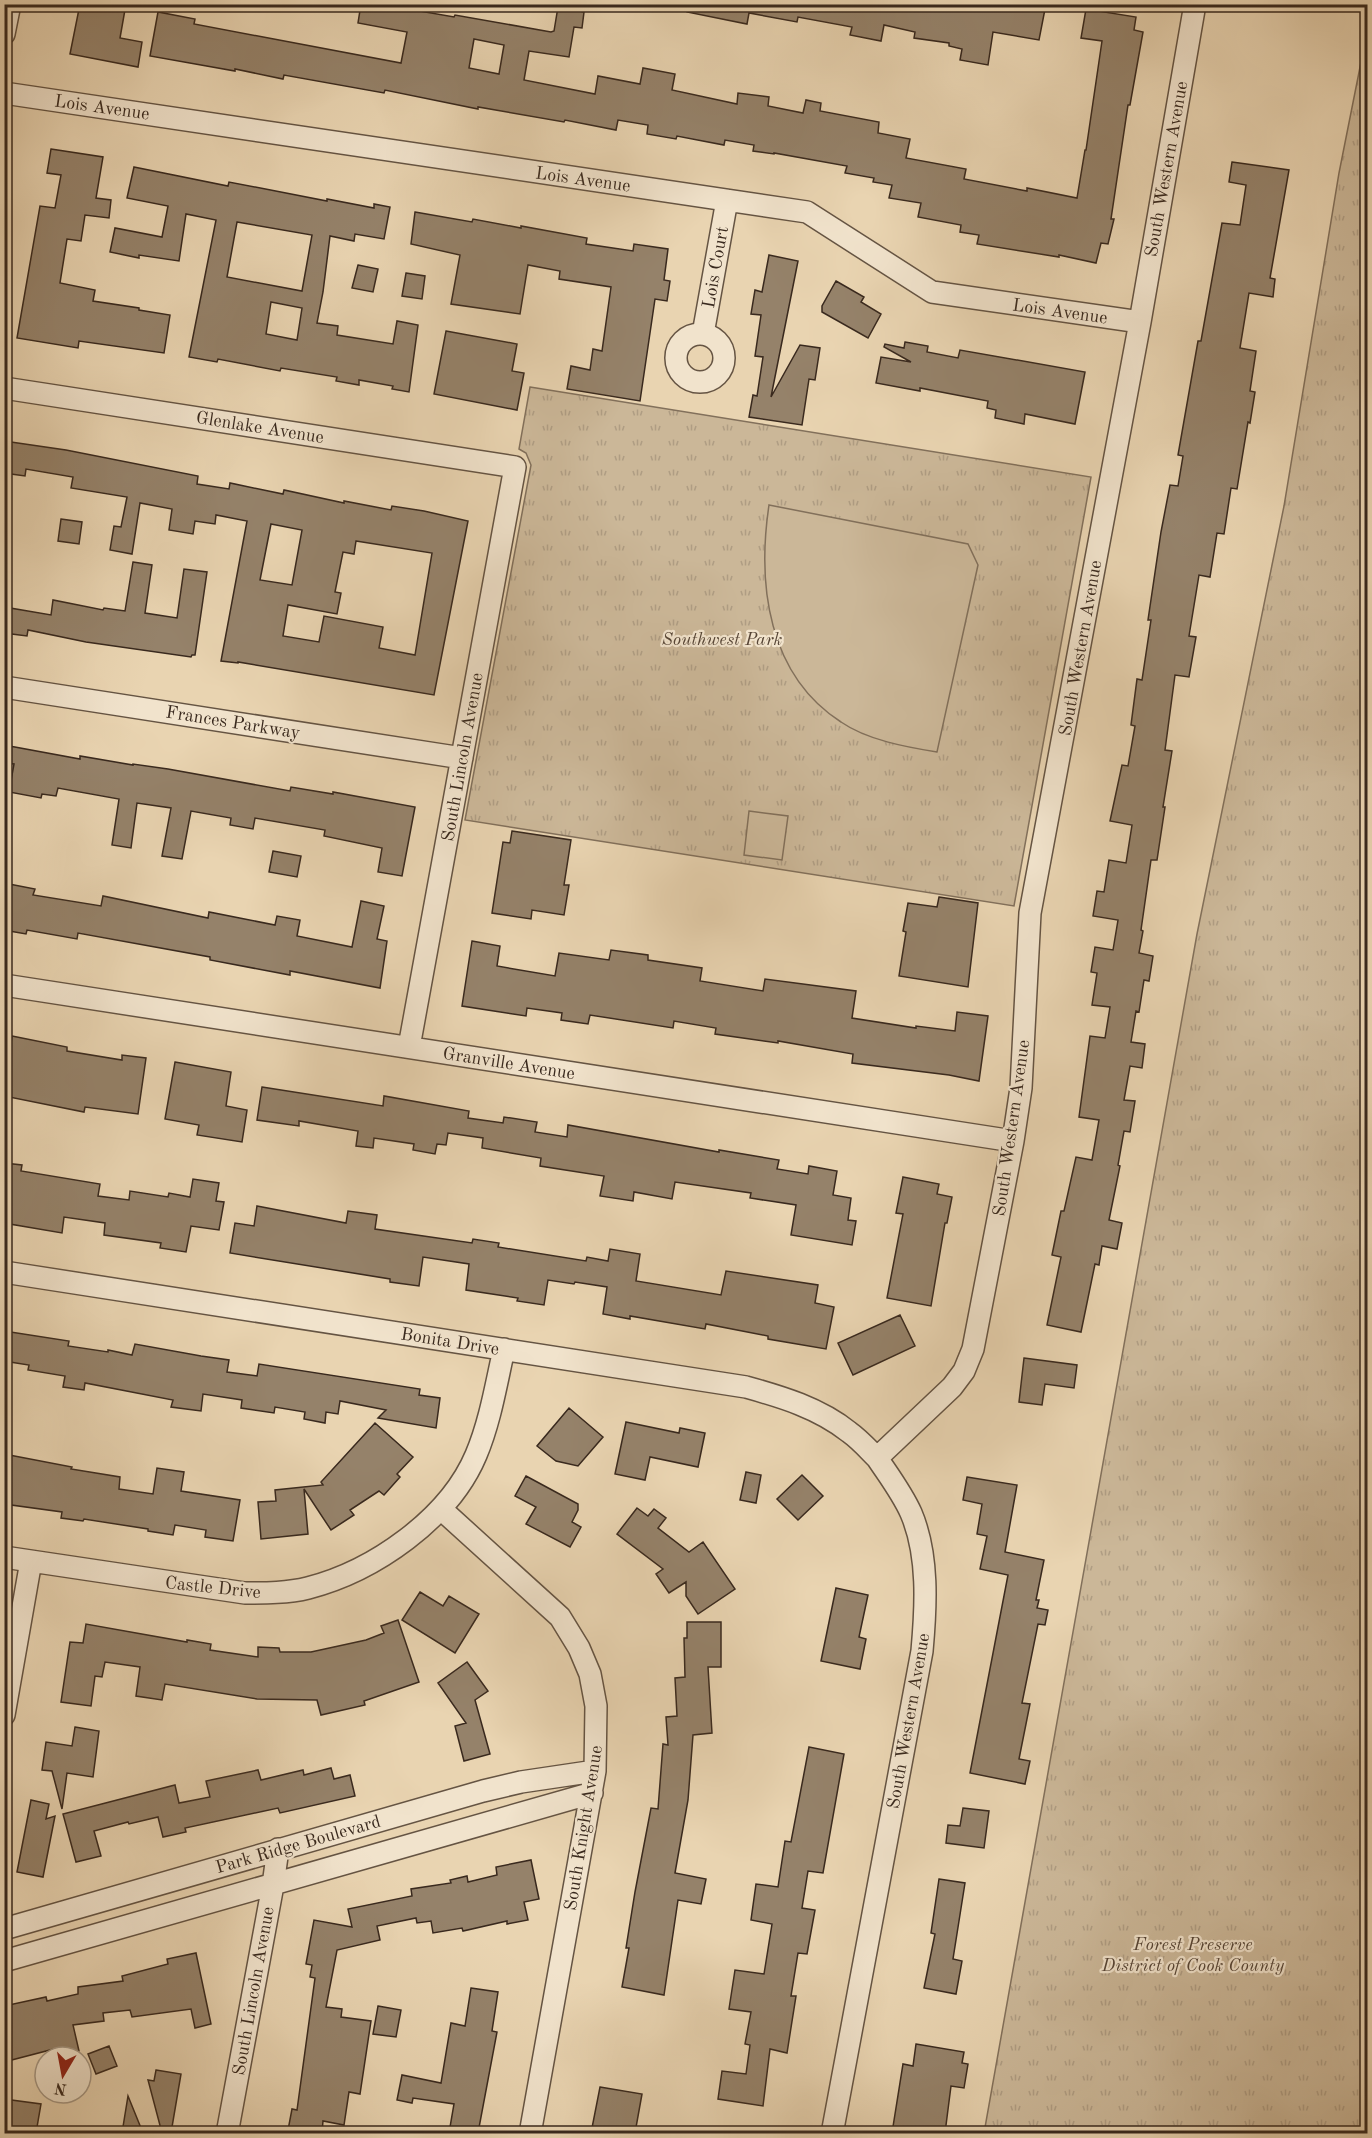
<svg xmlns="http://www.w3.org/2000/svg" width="1372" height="2138" font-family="'Old Standard TT',serif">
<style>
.park{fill:url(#park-tufts);stroke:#82705b;stroke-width:1.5}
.garden{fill:#cbb798;stroke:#82705b;stroke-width:1.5}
.building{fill:#95826a;stroke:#39291e;stroke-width:1.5;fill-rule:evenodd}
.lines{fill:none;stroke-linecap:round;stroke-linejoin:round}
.minor-casing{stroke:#655443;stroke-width:24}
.minor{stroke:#f1e3cc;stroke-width:21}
.labels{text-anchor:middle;stroke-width:4.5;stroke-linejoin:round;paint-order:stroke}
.street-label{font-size:18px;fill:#39291e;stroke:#f1e3cc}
.park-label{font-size:18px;font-style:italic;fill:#564536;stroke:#f1e3cc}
</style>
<defs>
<pattern id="park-tufts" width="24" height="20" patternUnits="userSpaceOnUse" patternTransform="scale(1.5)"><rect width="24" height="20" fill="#cbb798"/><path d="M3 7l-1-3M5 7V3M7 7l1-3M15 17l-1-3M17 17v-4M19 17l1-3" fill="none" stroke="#af9d83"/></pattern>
</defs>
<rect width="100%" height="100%" fill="#e9d4b1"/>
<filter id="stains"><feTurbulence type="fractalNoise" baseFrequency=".00333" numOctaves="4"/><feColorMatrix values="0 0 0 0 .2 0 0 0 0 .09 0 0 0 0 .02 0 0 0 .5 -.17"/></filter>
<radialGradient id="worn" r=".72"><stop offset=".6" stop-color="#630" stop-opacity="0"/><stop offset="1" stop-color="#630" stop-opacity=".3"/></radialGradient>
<!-- park -->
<path class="park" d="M1367,32v2101h-383l213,-1199 87,-428 55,-333z
M530,387l561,90 -77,429 -549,-86 66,-355 -5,-12 -7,-4z"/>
<!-- garden -->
<path class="garden" d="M769,505l199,39 10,21 -41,187c-31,-5 -70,-12 -96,-30 -73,-47 -84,-137 -72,-217z
M749,811l39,5 -6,44 -38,-5z"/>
<!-- building -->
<path class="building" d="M80,4h46l-6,34 22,4 -4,25 -68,-13z
M361,4h18l75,13 1,-2 96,17 3,-1 4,-24 26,5 -2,16 -8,-1 -5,30 -40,-6 -5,29 71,14 3,-18 42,8 3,-16 32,6 -3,16 65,14 1,-11 31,4 -1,9 35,7 3,-13 15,3 -1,8 59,11 -1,11 32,6 -4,19 60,11 -2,10 63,12v-3l50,10 8,-48h1l16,-109 -21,-3 5,-29 50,8 -2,13 9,2 -13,73h-2l-17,114h3l-6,25 -7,-1 -5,20 -37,-8v2l-82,-13 2,-9 -19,-3 1,-7 -43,-8 3,-14 -32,-5 3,-13 -19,-3 1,-4 -29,-5 2,-7 -73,-13v1l-21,-3 1,-6 -29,-5 -1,5 -47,-9 -1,3 -29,-5 1,-9 -30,-5 -2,10 -51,-10 -1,2 -86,-15v2l-93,-19 -1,3 -100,-18 -1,4 -48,-10v2l-85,-15 8,-44 37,7 -1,5 207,39 6,-31 -49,-9zM474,39l30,6 -5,29 -30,-6z
M688,4h358l-7,36 -46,-8 -5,33 -28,-5 2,-11 -13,-3v-3l-35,-5 1,-6 -31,-7 -3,16 -31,-6 2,-8 -54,-10 -1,5 -48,-9 -2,11 -60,-12z
M51,149l52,8 -7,41 15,2 -2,18 -24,-3 -4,26 -14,-2 -7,44 35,7 -2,11 46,7v2l31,5 -6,38 -85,-12 -1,7 -61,-10 23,-132 15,2 6,-33 -14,-2z
M1232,162l57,8 -19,108 5,1 -2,18 -24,-4 -9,55 16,3 -6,40 5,1 -5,31 -2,-1 -11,67 -6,-1 -7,46 -7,-1 -7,44 -11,-2 -10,61 7,1 -7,40 -14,-2 -10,75 7,1 -9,56h2l-8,53h-6l-10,70 2,1 -4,22 14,3 -4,25 -5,-1 -5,32 -3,-1 -5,31 14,2 -3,24 -12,-2 -6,34 11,1 -5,31 -6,-1 -6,34 2,1 -11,54 13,3 -5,26 -15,-3 -3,19 -4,-1 -14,68 -34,-7 14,-68 -9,-2 9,-44h3l12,-54 16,3 7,-40 -20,-3 11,-81 15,2 5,-31 -18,-2 5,-32 -6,-1 4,-25 18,3 5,-30 -25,-4 4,-25 7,1 5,-32 17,3 6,-38 -22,-4 12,-56 6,1 7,-40 -4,-1 6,-46 5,1 9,-60h-3l13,-88 9,-47 8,1 5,-30 -5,-1 20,-114h3l21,-118 18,2 6,-40 -17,-3z
M134,167l94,19 1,-4 98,19v-2l47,9v-4l16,3 -6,32 -29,-5 -1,7 -24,-5 -7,56 -6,31 21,3 -1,9 56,9 4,-23 21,4 -9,67 -17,-3 1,-3 -34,-6v5l-23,-4 1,-4 -56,-9 -1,3 -62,-12 -1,3 -28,-5 27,-137 -30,-6 -7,47 -40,-6v3l-29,-6 5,-24 47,9 6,-31 -41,-8zM237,222l75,13 -10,56 -75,-14zM271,302l31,6 -5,32 -31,-6z
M415,212l57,10 1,-3 48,9v-2l66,12 -1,6 47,7 1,-7 34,5 -4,31 6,1 -3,20 -12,-2 -15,102 -73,-12 4,-23 19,4 3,-21 9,2 9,-64 -52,-8 1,-8 -32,-6 -8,49 -69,-10 9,-49 -49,-11z
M769,255l29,6 -27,136 29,-52 20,3 -5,32 -6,-1 -7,46 -53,-8 4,-22 4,1 6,-39 -8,-1 6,-41 -10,-1 4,-24 7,2z
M358,265l20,4 -5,23 -21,-4z
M406,273l19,3 -3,23 -20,-3z
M836,281l28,16 -3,5 20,12 -13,24 -46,-26v-6z
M446,331l71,13 -5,27 12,2 -7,37 -83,-16z
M905,342l23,4 -1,6 31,6 2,-8 125,22 -10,52 -50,-10 -1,10 -29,-6 1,-8 -9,-2 1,-7 -68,-13v3l-44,-8 5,-26 30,5 -27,-15 1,-3 19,4z
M4,441l62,9 132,26 -1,8 32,5 1,-6 53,11 1,-4 60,13v-2l47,9 1,-4 32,5 44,10 -34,174 -196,-33v1l-17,-2 26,-140 -31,-6 -1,9 -20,-3 -2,13 -24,-4 3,-21 -32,-6 -8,51 -22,-4 4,-24 7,1 6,-30 -56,-9 2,-11 -47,-8 -1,7 -21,-3zM271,524l31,6 -10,55 -32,-5zM356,541l76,12 -17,102 -36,-7 4,-21 -59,-11 -5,26 -36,-6 5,-31 49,9 4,-21 -6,-1 8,-40 11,2z
M61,519l21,3 -3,22 -21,-3z
M133,562l19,3 -7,48 32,5 7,-49 23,3 -12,83h-3l-1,2 -105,-15 -58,-12 -1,6 -23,-3v-26l47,8 2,-15 50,10 1,-2 21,3z
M4,745l76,14v-3l53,9v-1l35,5 122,22 1,-4 42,7v-2l82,15 -13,69 -24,-4 4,-24 -58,-12 1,-6 -70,-12 -2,11 -23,-4 1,-7 -40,-7 -9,48 -20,-3 9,-48 -34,-5 -6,45 -19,-3 7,-46 -61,-11 -2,8 -14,-2 -1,4 -32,-6 5,-28 -10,-1z
M512,831l59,9 -7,45h5l-5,30 -32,-5 -1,9 -39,-6 11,-71 7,1z
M273,851l28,5 -4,21 -28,-5z
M4,883l31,6 -2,6 68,11 2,-10 105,22 1,-6 66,13 2,-9 23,4 -3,16 55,11 9,-46 23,5 -7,33 10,2 -7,47 -90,-17v4l-80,-15v-3l-132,-24 -1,6 -50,-9 -1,4 -22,-4z
M939,897l39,6 -10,84 -69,-11 7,-44 -3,-1 5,-28 29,4z
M472,941l28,5 -3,20 58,10 4,-23 50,7 2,-10 37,5v5l54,8 -2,13 63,10 2,-12 91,12 -4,27 64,10v-2l39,5 2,-19 31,4 -9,65 -30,-6 -97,-12 1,-9 -75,-13v2l-63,-9 1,-6 -42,-7 -1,7 -83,-13 -2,9 -27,-4 1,-7 -35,-5 -1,8 -64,-10z
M12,1036l55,11v4l55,9v-5l24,3 -8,56 -53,-7 -1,5 -80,-16v-47l6,1z
M175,1062l56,10 -5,34 21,4 -5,32 -45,-7 2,-10 -34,-6z
M262,1087l121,19 1,-10 85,15 -1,7 35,5 1,-6 33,5 -2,10 32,5 1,-12 151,27v-2l60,10 -2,9 31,5 1,-8 28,5 -4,24 18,3 -3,22 8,1 -4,24 -61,-10 5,-30 -46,-7 1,-5 -76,-11 -3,17 -38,-7 -1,9 -33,-5 4,-20 -64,-10 1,-8 -59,-10 1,-10 -35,-5 -2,12 -9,-1 -2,10 -22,-4 1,-6 -40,-6 -1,10 -17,-2 2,-15 -59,-10v5l-42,-6z
M4,1163l18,2 -1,6 79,13 -2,12 31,4 1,-9 38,6 1,-4 21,4 3,-18 26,4 -3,18 8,1 -5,28 -28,-4 -5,26 -26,-4 1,-5 -57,-8 1,-12 -41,-6 -2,16 -58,-10z
M903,1177l36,7 -2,10 15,3 -5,26h-2l-14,83 -44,-8 16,-84 -7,-1z
M257,1206l89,17 2,-12 29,4 -2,14 97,14 1,-4 26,4 -1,4 88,14 1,-4 21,4 2,-12 30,5 -4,27 85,14 5,-24 92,14 -3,18 19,4 -8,42 -58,-10v-3l-62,-12 -1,5 -75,-13v3l-27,-5 4,-27 -32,-5 -1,2 -26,-4 -4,25 -27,-4 1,-3 -52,-8 3,-26 -46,-7 -4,29 -29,-4v-3l-160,-26 5,-30 19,3z
M900,1315l15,31 -62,29 -15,-32z
M4,1331l65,10 -1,5 40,6v-2l24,5 3,-11 66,12 28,4 -2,12 30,4 2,-12 161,25 -1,6 21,3 -4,30 -58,-10 8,-8 -46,-9 -2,13 -12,-2 -1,11 -21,-4 1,-7 -30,-5 -1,6 -33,-5 1,-8 -39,-6 -2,17 -30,-4 2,-7 -88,-17 -1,7 -21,-3 2,-11 -37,-6 1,-5 -25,-4z
M1024,1358l53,7 -3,23 -29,-4 -3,21 -23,-3z
M569,1408l34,29 -25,29 -22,-5 -19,-15z
M626,1422l53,11 1,-5 25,5 -7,34 -48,-10 -5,23 -30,-6z
M375,1423l38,34 -16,17 3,3 -16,18 -5,-4 -29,19 4,5 -23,15 -27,-41 4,45 -47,5 -3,-37 18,-1 -1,-11 48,-5 -2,-3z
M4,1454l68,13 -1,2 49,8 -1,12 34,5 4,-26 27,4 -3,19 59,9 -7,41 -28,-4 1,-7 -31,-5 -2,10 -25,-4v-2l-64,-10 -1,2 -22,-3 1,-6 -58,-8z
M746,1472l15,3 -5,28 -16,-3z
M802,1475l21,21 -25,24 -21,-21z
M526,1476l52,28v6l-6,12 9,5 -11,20 -44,-23 10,-17 -21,-11z
M967,1477l50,8 -12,67 39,8 -8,40h3l-2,8 11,2 -3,15 -7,-1 -16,79 8,1 -11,55 11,2 -5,23 -55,-11 38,-198 -28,-6 7,-33 -10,-2 5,-30 -19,-4z
M637,1508l11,8 6,-7 12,9 -8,10 31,24 14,-10 32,47 -37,25 -12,-18v-14l-17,11 -13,-19 7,-5 -46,-35z
M836,1588l32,7 -9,42 7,2 -6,30 -39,-8z
M420,1592l23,14 6,-10 30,18 -24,39 -53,-33z
M398,1620l21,62 -55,19 1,4 -44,10 -4,-15 -60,-1 -92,-15 -3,16 -26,-4 4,-29 -35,-5 -3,15 -7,-1 -4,30 -30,-4 9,-60 13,1 3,-19 101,18v-2l24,4 -1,6 48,7v-10l21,1 1,4h31l55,-12 18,-7 -3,-7z
M687,1622h34v45h-13l4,66 -19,2 -5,65 -13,73 31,6 -5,25 -23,-4 -14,95 -42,-8 7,-39h-3l9,-56 16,-84 7,1 5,-65 5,1 -2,-28 11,-1 -2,-38 10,-1 -1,-39h3z
M467,1662l21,29 -13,9 15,54 -26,7 -9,-35 11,-3 -28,-40z
M75,1727l24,4 -6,46 -26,-4 -5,36 -10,-38 -10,-1 4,-28 26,4z
M809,1747l35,7 -21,119 -15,-2 -6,37 13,2 -8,44 -9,-1 -7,43h5l-9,57 -17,-4 -7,57 -45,-7 4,-28 24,3 4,-29 -5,-1 6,-32 -22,-3 6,-39 29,4 8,-50 -21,-4 5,-36 22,3 7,-46 6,1z
M331,1768l3,11 16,-4 5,21 -75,17 -2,-5 -93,20 1,4 -23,5 -5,-20 -29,7 -1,-2 -34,9 7,25 -25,6 -13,-48 112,-29 4,18 31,-6 -4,-16 52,-11 3,10 42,-10 1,5z
M31,1800l18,4 -3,15 9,-3 -12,61 -26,-5z
M963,1808l26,3 -5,37 -38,-5 2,-18 12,1z
M531,1860l8,39 -15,3 4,18 -21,4v-3l-44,10 -1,-3 -29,5 -2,-12 -14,2 -1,-5 -39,8 3,14 -43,10 -11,57 16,2 -1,8 30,4 -11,73 -11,-2 -5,33 -21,-4 -1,12 -34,-3 4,-21 5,1 18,-132 -5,-1 2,-12 -6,-1 8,-44 38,7 -4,-18 64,-13 -1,-7 40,-6 -1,-3 17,-4 1,6 29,-7 -1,-8z
M939,1879l26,4 -12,76 9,2 -6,33 -32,-6 11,-54 -4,-1z
M196,1953l15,71 -16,4 -4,-19 -59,8 -2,-7 -27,3 1,8 -31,4 6,26 -23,4 -2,-6 -50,13v-56l42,-9 1,4 31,-7v-7l45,-6 -1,-5 46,-12 -1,-5z
M471,1988l27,4 -6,39 5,1 -19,101h-29l5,-29 -41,-6 -1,5 -15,-3 5,-25 39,8 10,-60 14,3z
M378,2006l23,4 -5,27 -23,-3z
M916,2044l48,8 -2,11 6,1 -4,24 -13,-2 -6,47h-53l11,-69 10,2z
M109,2046l8,20 -21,8 -8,-20z
M156,2070l25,4 -10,59h-9l-14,-53 6,1z
M600,2087l42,7 -7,39h-44z
M128,2096l15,37h-21z
M4,2099l37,5 -5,29 -32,-4z"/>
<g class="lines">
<defs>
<path id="minor" d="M4,34l6,-30
M4,93l803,119 125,80 208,30
M703,334l24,-134
M676 358a24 24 0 1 1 48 0a24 24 0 1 1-48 0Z
M4,388l511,79 -106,580
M4,687l458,71
M4,985l1009,156
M4,1272l742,115c36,10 73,21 103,45 10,7 19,17 28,26
M441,1509l119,108 19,31 11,26 6,32 -1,65 -65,363
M4,1557l241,36c21,0 43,0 63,-5 66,-17 141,-69 168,-133 14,-33 20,-70 28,-106
M4,1715l27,-154
M4,1929l479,-138 38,-9 74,-11
M4,1961l588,-168
M227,2134l46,-249 5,-36
M832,2134l90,-483c4,-44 7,-96 -11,-138 -9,-20 -22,-37 -34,-55l75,-71 12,-16 9,-22 40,-208 8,-53 9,-175 110,-591 55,-318"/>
</defs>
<!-- minor casing -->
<use href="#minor" class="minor-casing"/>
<!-- minor -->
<use href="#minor" class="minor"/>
</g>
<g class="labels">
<!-- street labels -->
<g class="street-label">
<text transform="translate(102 107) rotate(8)" y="6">Lois Avenue</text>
<text transform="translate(1166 169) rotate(-80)" y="6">South Western Avenue</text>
<text transform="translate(583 179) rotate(8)" y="6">Lois Avenue</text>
<text transform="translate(715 267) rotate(-80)" y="6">Lois Court</text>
<text transform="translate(1060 311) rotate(8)" y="6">Lois Avenue</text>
<text transform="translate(260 427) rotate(9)" y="6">Glenlake Avenue</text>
<text transform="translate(1080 648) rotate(-80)" y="6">South Western Avenue</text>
<text transform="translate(233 722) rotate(9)" y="6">Frances Parkway</text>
<text transform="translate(462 757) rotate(-80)" y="6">South Lincoln Avenue</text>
<text transform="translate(509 1063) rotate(9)" y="6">Granville Avenue</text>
<text transform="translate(1011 1128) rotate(-82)" y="6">South Western Avenue</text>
<text transform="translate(450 1341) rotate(9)" y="6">Bonita Drive</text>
<text transform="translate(213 1587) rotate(6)" y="6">Castle Drive</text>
<text transform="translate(908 1721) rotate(-80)" y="6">South Western Avenue</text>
<text transform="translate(583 1828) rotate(-81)" y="6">South Knight Avenue</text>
<text transform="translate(298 1844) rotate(-16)" y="6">Park Ridge Boulevard</text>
<text transform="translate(253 1991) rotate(-80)" y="6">South Lincoln Avenue</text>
</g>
<!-- park labels -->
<g class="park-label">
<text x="722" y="645">Southwest Park</text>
<text x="1193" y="1950">Forest Preserve<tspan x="1193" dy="21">District of Cook County</tspan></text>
</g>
</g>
<!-- margin -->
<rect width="1372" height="2138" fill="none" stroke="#e9d4b1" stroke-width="24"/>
<rect x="6" y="6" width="1360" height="2126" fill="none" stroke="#39291e" stroke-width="3"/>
<rect x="12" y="12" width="1348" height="2114" fill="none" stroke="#39291e" stroke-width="1.5"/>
<!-- north arrow -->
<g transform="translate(63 2075) rotate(190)"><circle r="28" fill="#f1e3cc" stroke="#a79986" stroke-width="1.5"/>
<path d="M0-4.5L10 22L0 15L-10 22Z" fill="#8f2418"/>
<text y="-9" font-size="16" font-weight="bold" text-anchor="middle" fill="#39291e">N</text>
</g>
<rect width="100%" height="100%" filter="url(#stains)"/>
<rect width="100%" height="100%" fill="url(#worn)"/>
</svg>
